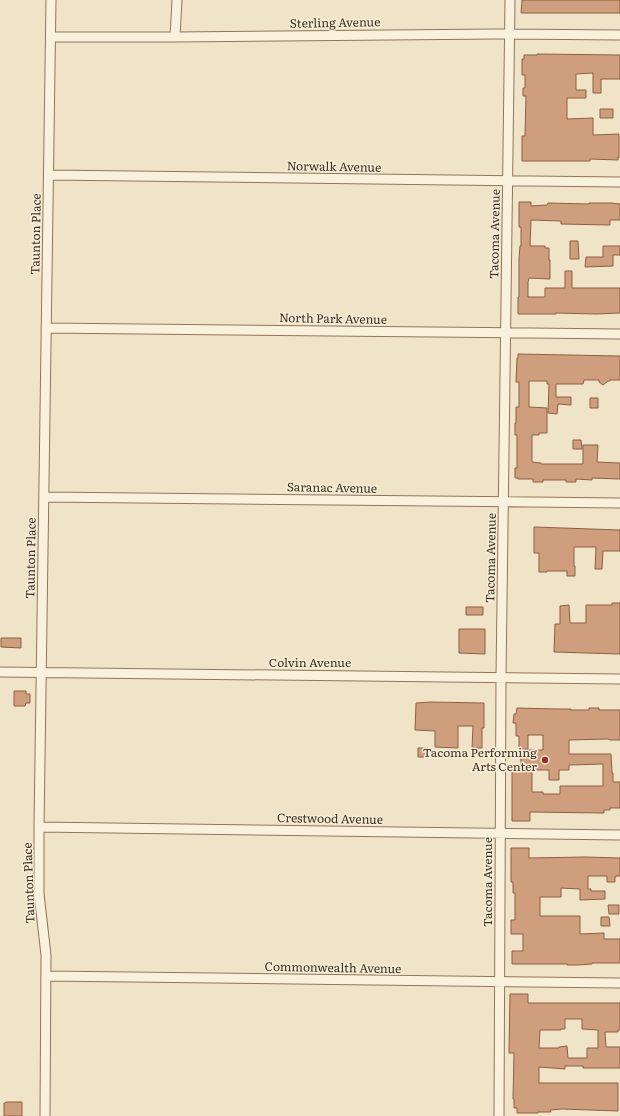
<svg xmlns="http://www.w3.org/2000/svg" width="620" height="1116" font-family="Literata,serif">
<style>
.building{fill:#cf9f7d;stroke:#8d5f41;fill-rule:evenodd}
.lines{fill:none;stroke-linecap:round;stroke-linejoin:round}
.minor-casing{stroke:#8d765c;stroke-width:11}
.minor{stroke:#faf1dc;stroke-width:9}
.poi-dot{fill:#9e2a2b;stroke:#f7eed8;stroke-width:1.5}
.labels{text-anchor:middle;stroke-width:3;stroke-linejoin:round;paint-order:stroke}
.street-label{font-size:12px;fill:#3d2e20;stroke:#f7eed8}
.poi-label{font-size:12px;fill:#3d2e20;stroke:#f7eed8;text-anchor:end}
</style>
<rect width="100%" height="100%" fill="#f0e4c8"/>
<!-- building -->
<path class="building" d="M522,0h98v13h-99z
M537,54l83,1v24h-19v14h-8v-20l-17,1v16h10v8h-19v21l26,-1v17l26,-1v24l-1,-1v3l-28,-1v2h-68v-25h3l1,-40h-3v-8h2v-13h-3v-16h2v-4h13z
M600,109h13v9h-13z
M519,202h12v4l16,-1 1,-2 41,1v-1h22l9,1v16h-10v5l-49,-1v-3l-30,-1 -1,26h15v2h4v12h1v19l-21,-1 -1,4v15h17v-9h20v-17h7v17h48v25l-24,1 -40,-1v1h-38v-17h1v-38l1,-13h1v-19h-2z
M570,241h8l1,18h-9z
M603,246h17v9h-7v11l-28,1 1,-10h17z
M518,354l102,2v24h-10v1h-2l-5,4 -4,-3v-2h-15l-1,4h-27v13h15v8l-13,-1 -1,10 -9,-1 1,-29h-2v-3h-18v26l18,1v25h-8v2h-7v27l9,1v1h42v-19h15l-1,17 23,1v16l-28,-1v2l-16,-1v3h-10v-2h-23v2h-10v-3h-15v-1h-3v-10h2v-33h-2v-12h1v-16h3v-25h-3l1,-24h1z
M590,398h8v10h-8z
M573,440h8l1,9h-9z
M534,527l86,3v21h-17l-1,18h-7l1,-22h-22v19h1v10h-8v-5h-20v1h-8v-19h-5z
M612,603h8v51l-66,-2 1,-28h5v-18l9,-1 1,18h16v-18h26z
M466,607h17v8h-17z
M459,629h26v25l-26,-1z
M1,638h20v10l-20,-1z
M14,691h12v3h4v9h-4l-1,3h-11z
M430,702l54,1v25h-2v20h-10l1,-22h-15v22l-23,-1v-16l-20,-1 1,-27z
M517,708l40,1h14v1h18v-2h10v2h21v30h-10l-2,-1 -39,1v14h42l1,19h1v9h7v26h-10v2h-6v3l-74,-1v9h-18v-49l9,-1v-21h22v-15h-15v14h-9v-13h-3v-13h-3l1,-9h2zM603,764v22h-43v8h-17v-2h-11v-22h17v10h10v-10h10v-5z
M418,748h10v9h-10z
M511,848h18v10l56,-1 35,1v18h-4v1h-1v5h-8v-6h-19v13h3v2h14v8l-25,1v-11l-19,-1v9h-21v19h40v18l24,-1v6h16v24h-28v1l-14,1h-11v-1h-55v-13h11v-17h-12v-14h4v-27h-2v-11h-2z
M608,905h11v9h-10z
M601,917h8l1,9h-9z
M510,994h18v9h92v27h-2v2h-13l1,15h14v21h-37v-2h-18v3l-26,-2v16h79v28l-56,-2 -12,1 1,2h-13v1h-21v-5h-3v-9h-1l1,-46h-5zM565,1019h17v10l16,1v18h-11v10h-19l-1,-12 -8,1v1h-20l1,-18h21v-1h4z
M6,1102h16v14h-18v-13h2z"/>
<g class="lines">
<defs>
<path id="minor" d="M51,37h124l322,-3 123,1
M175,37l2,-37
M49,175l571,7
M46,328l574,6
M44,497l576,6
M0,672l620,7
M39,827l581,8
M46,976l574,7
M45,1116l1,-161 -7,-61v-67l12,-827
M499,1116l2,-439 9,-677"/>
</defs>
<!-- minor casing -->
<use href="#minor" class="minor-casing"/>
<!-- minor -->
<use href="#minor" class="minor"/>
</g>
<!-- markers -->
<circle class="poi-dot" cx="545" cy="760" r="4"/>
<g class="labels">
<!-- street labels -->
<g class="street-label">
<text transform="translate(335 23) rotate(-1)" y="4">Sterling Avenue</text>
<text transform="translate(334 167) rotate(1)" y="4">Norwalk Avenue</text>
<text transform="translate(36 234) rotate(-89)" y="4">Taunton Place</text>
<text transform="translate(495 234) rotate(-89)" y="4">Tacoma Avenue</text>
<text transform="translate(333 319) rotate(1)" y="4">North Park Avenue</text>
<text transform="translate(332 488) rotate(1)" y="4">Saranac Avenue</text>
<text transform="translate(31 558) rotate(-89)" y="4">Taunton Place</text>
<text transform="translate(491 558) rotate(-89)" y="4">Tacoma Avenue</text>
<text x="310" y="667">Colvin Avenue</text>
<text transform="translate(330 819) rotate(1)" y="4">Crestwood Avenue</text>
<text transform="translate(488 882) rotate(-90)" y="4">Tacoma Avenue</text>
<text transform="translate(29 883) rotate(-92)" y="4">Taunton Place</text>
<text transform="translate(333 968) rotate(1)" y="4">Commonwealth Avenue</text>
</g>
<!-- poi labels -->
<g class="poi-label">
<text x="537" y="757">Tacoma Performing<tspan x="537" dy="14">Arts Center</tspan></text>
</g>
</g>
</svg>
